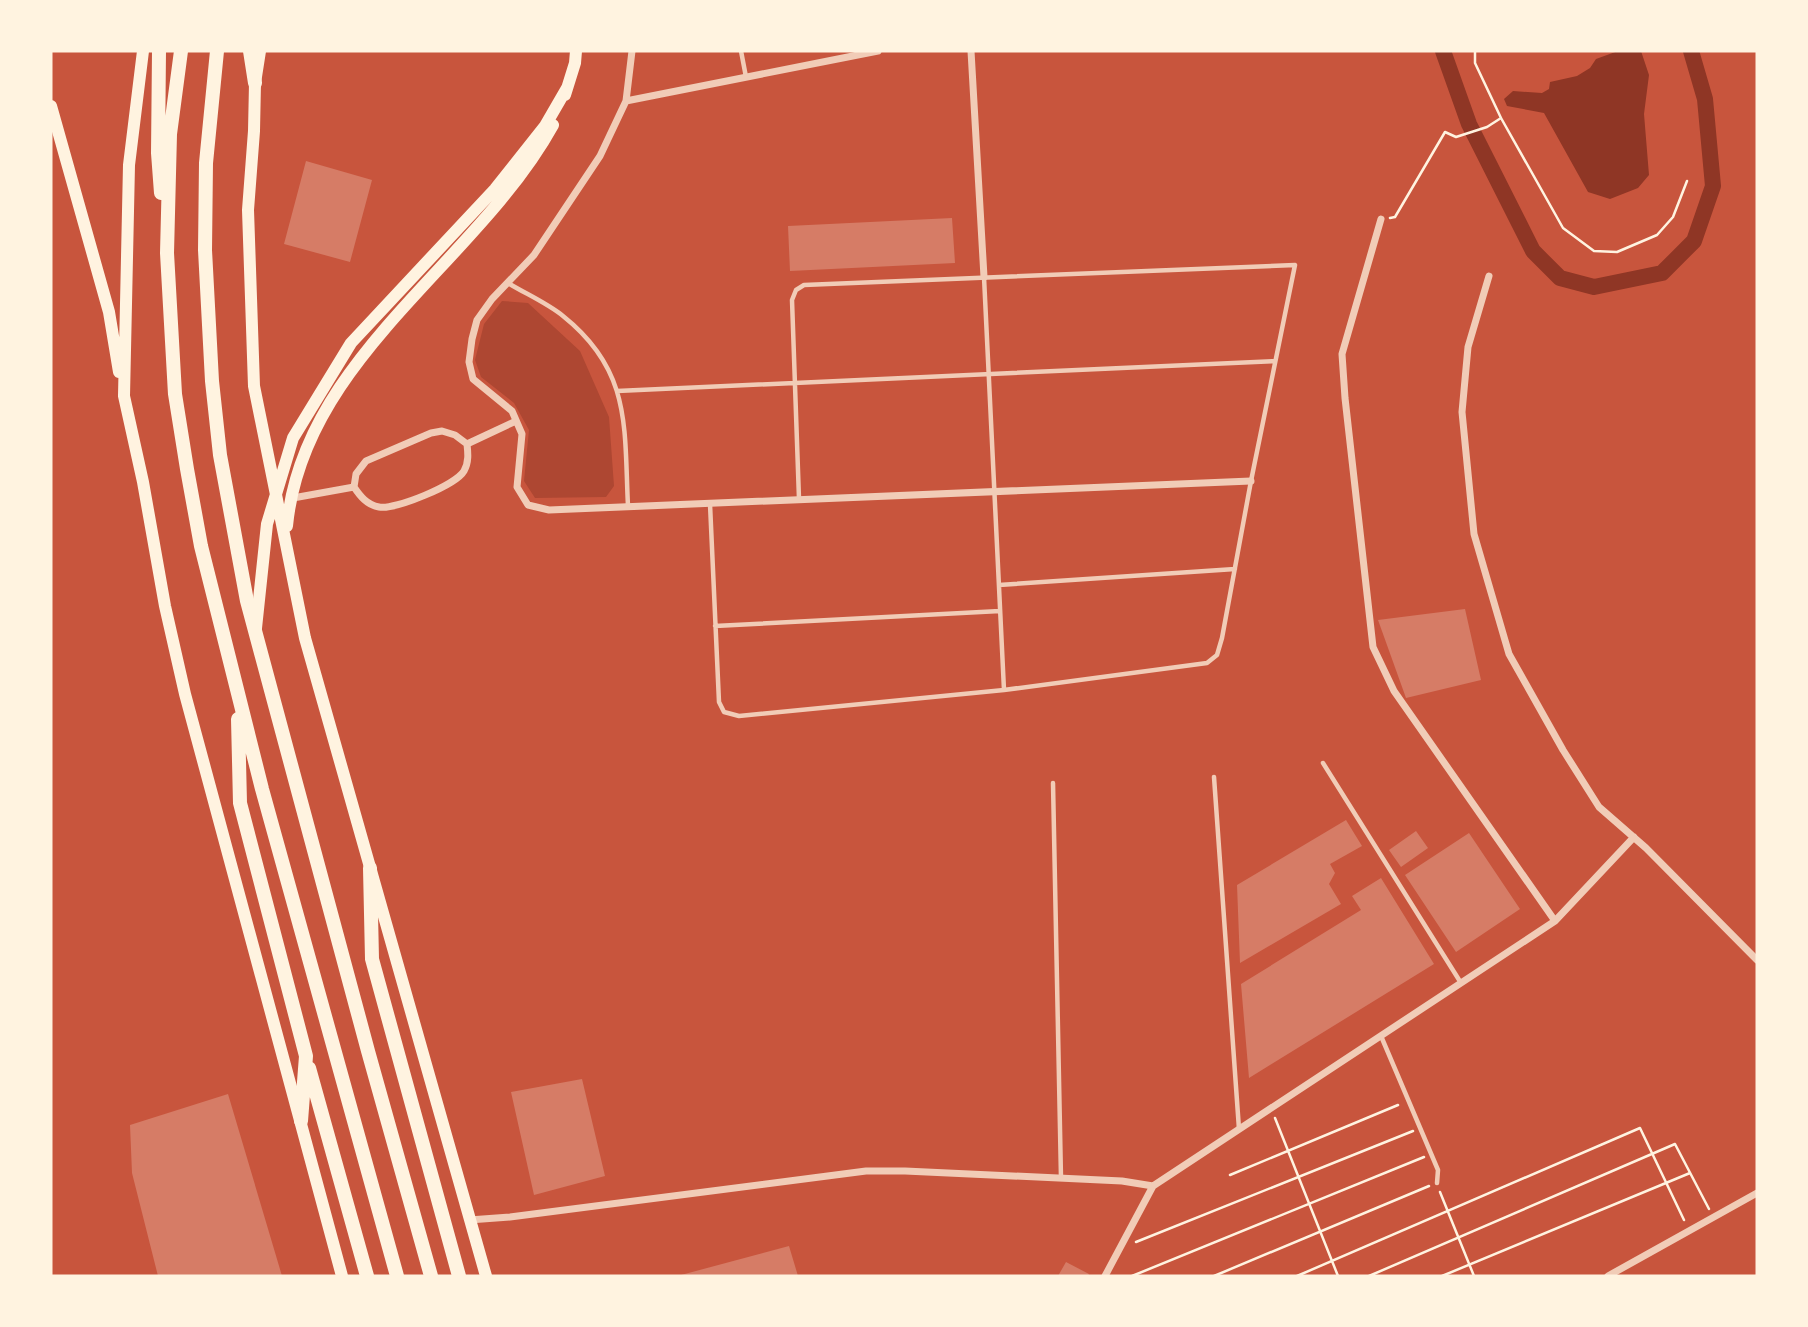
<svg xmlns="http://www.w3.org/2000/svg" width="1808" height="1327" font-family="'Libre Baskerville',serif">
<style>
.green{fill:#ae4732}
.water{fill:#8f3625}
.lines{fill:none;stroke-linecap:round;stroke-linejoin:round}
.canal{stroke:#8f3625;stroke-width:16}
.building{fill:#d67c66}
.path{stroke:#fff3e0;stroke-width:2.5}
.service{stroke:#f1ccb7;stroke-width:4.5}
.minor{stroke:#f1ccb7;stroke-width:7}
.primary{stroke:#fff3e0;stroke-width:12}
.trunk{stroke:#fff3e0;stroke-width:14}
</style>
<rect width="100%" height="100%" fill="#c8553d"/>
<!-- green -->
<path class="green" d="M502,301l26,2 52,48 29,66 5,69 -8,11 -71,1 -11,-17 5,-51 -15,-27 -33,-26 -6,-17 9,-36z"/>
<!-- water -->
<path class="water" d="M1618,51h23l8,24 -5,39 5,61 -11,13 -28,11 -22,-7 -44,-79 -37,-7 -3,-7 9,-8 29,2 7,-4 1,-7 27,-6 13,-8 6,-9z"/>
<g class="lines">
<!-- canal -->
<path class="canal" d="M1443,51l26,73 64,127 27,27 34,9 68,-14 32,-32 19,-55 -8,-87 -14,-48"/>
</g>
<!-- building -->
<path class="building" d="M306,161l66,19 -22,82 -66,-18z
M952,218l3,45 -165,8 -2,-45z
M1465,609l16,71 -75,18 -28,-78z
M1346,820l16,26 -32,18 5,9 -6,11 12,20 -101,59 -3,-78z
M1416,831l12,17 -27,19 -12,-17z
M1469,833l51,76 -64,43 -51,-77z
M1381,878l53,86 -185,114 -8,-94 120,-74 -9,-14z
M582,1079l23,97 -71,19 -23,-103z
M228,1094l54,182h-124l-26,-103 -2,-48z
M789,1246l9,30h-117v-1z
M1066,1262l23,12 -1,2h-30z"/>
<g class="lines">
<!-- path -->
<path class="path" d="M1475,51v12l26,55 62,110 31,23 23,1 40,-17 16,-18 14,-36
M1390,218l5,-1 50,-85 11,5 31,-10 14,-9
M1275,1118l63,158
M1230,1175l168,-70
M1440,1192l34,84
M1136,1242l277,-111
M1132,1276l292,-119
M1214,1276l215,-90
M1297,1276l343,-148 44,92
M1369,1276l306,-132 34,65
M1442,1276l248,-103"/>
<!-- service -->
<path class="service" d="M741,51l5,26
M984,277l20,413
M508,283c18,11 39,20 55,33 69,55 61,112 65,190
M617,391l658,-30
M710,504l9,198 5,10 15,4 265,-26 203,-27 10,-8 5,-17 29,-157 44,-216 -491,20 -8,5 -4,10 7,199
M999,585l236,-16
M715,626l285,-15
M1323,763l138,220
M1214,777l25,352
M1053,783l8,395
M1381,1036l57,134 -1,13"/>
<!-- minor -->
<path class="minor" d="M632,51l-6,50 -26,55 -66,99 -42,44 -15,21 -5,19 -3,23 4,17 39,32 10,23 -5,53 11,18 21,5 702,-29
M971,51l13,226
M626,101l252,-50
M1381,219l-39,135 3,44 28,249 21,44 161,230
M1489,276l-21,71 -6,65 12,122 35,120 54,96 36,57 47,41 111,112
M442,431l13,4 12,9c1,9 2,18 -3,27 -8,14 -69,39 -85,36 -12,-2 -19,-11 -25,-20l2,-13 10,-13 65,-28z
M467,444l49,-23
M293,498l61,-11
M469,1220l41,-3 356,-46h39l217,10 31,5
M1105,1276l48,-90 402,-265 79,-84
M1608,1276l149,-83"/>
<!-- primary -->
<path class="primary" d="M143,51l-14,114 -5,231 19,86 22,124 20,88 157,582
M260,51l-5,32 -1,48 -6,79 6,176 51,252 181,638
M565,95l10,-32 1,-12
M51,106l58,206 10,60
M287,526c16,-168 190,-263 266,-401
M256,628l11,-104 26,-86 58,-95 144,-154 50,-63 22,-38"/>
<!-- trunk -->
<path class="trunk" d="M159,51l-1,102 3,40
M181,51l-11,83 -3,119 8,141 12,75 14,77 61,243 135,487
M217,51l-11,112 -1,87 7,131 8,74 27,146 121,450 63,225
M250,51l5,32
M238,719l2,84 66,253 -5,65
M370,868l2,91 87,317
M309,1068l58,208"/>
</g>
<!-- border -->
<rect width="1808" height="1327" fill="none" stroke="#fff3e0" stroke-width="105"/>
</svg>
